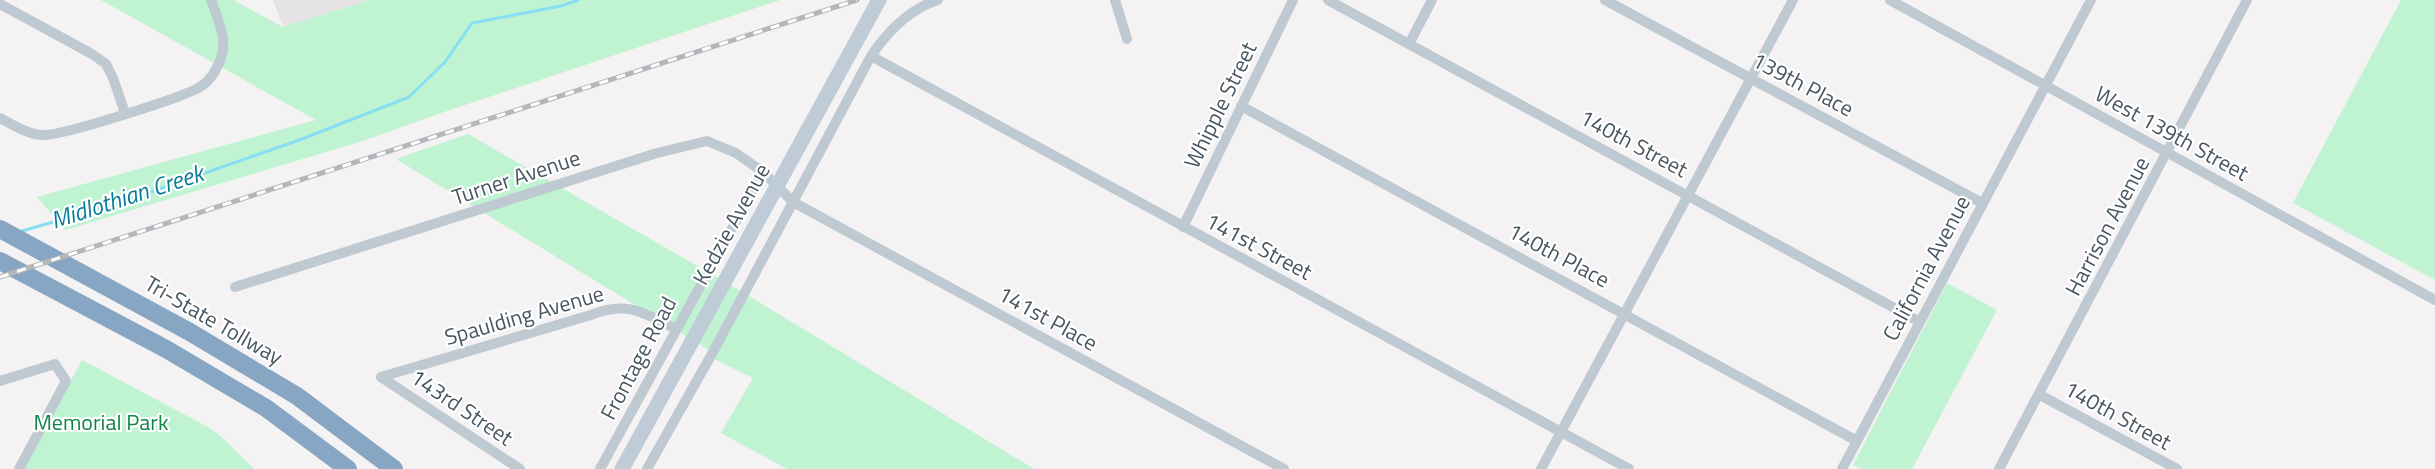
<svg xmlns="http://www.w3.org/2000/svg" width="2435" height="469" font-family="'Titillium Web',sans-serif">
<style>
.education{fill:#e5e3e4}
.green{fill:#bff3d2}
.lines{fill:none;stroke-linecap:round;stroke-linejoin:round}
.stream{stroke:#89dff2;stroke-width:3}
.street{stroke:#bfc9d2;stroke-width:10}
.secondary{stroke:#bfcbd6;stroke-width:15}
.highway{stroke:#87a6c3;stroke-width:18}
.rail-casing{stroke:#b3b7bc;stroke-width:5}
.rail{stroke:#fff;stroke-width:3;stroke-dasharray:9;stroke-linecap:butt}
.labels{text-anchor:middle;stroke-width:4.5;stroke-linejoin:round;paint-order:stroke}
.street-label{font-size:22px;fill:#485661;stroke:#fff}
.park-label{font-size:22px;fill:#118447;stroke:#fff}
.water-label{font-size:24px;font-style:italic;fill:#067d97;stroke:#fff}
</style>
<rect width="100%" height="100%" fill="#f4f2f2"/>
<!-- education -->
<path class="education" d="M273,0h96l-86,27z"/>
<!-- green -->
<path class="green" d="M101,0h132l50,27 86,-27h411l-342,114 -75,27 -298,89 -28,-33 279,-77z
M2401,0h34v280l-142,-77z
M468,134l276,159 290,176h-247l-66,-36 32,-55 -43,-21 2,-5 -316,-193z
M1947,283l50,27 -85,159h-50l-9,-4z
M82,360l126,67 14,10 32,32h-231z"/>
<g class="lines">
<!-- stream -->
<path class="stream" d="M19,232l106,-31 177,-62 107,-42 36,-35 27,-39 89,-17 17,-6"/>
<!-- street -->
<path class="street" d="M1115,0l12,39
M1328,0l592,322
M1605,0l377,203
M1890,0l545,300
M0,4l92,50 14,10 7,14 12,35
M1409,44l23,-44
M871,56l758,413
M1241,106l616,335
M0,118c13,7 27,16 42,17 17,2 142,-38 158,-48 10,-6 17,-18 21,-29 7,-20 -4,-40 -10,-58
M1183,227l110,-227
M235,287l422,-134 50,-12 29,12 27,19 30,30 491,267
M381,377l210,-62c35,-15 53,-2 85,14
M381,377l139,92
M0,381l55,-17 11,17 -47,88
M2040,395l137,74
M600,469l163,-297
M647,469l66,-117 158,-296c17,-25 38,-47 67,-56
M1541,469l252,-469
M1842,469l249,-469
M1999,469l248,-469"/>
<!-- secondary -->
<path class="secondary" d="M622,469l257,-469"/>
<!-- highway -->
<path class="highway" d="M0,229l188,102 109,65 97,73
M0,261l166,88 100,59 82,61"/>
<defs>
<path id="rail" d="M0,277l857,-277"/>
</defs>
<!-- rail casing -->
<use href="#rail" class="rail-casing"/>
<!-- rail -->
<use href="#rail" class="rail"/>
</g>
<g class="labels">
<!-- street labels -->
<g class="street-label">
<text transform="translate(1803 84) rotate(28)" y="8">139th Place</text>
<text transform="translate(1220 105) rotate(-64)" y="8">Whipple Street</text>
<text transform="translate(2172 133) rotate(29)" y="8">West 139th Street</text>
<text transform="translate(1634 143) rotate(28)" y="8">140th Street</text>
<text transform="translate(516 177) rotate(-18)" y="8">Turner Avenue</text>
<text transform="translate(731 224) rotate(-61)" y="8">Kedzie Avenue</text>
<text transform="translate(2107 226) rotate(-62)" y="8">Harrison Avenue</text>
<text transform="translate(1259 246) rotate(28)" y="8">141st Street</text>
<text transform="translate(1559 255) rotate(28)" y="8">140th Place</text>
<text transform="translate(1926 268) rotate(-62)" y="8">California Avenue</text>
<text transform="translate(524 315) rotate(-16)" y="8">Spaulding Avenue</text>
<text transform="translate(1048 318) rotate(29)" y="8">141st Place</text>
<text transform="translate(214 320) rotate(30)" y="8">Tri-State Tollway</text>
<text transform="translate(638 358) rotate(-62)" y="8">Frontage Road</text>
<text transform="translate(462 407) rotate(34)" y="8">143rd Street</text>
<text transform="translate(2118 415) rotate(29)" y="8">140th Street</text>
</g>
<!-- park labels -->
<g class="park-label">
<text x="101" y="430">Memorial Park</text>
</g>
<!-- water labels -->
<g class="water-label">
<text transform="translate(127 197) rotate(-18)" y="8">Midlothian Creek</text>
</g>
</g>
</svg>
